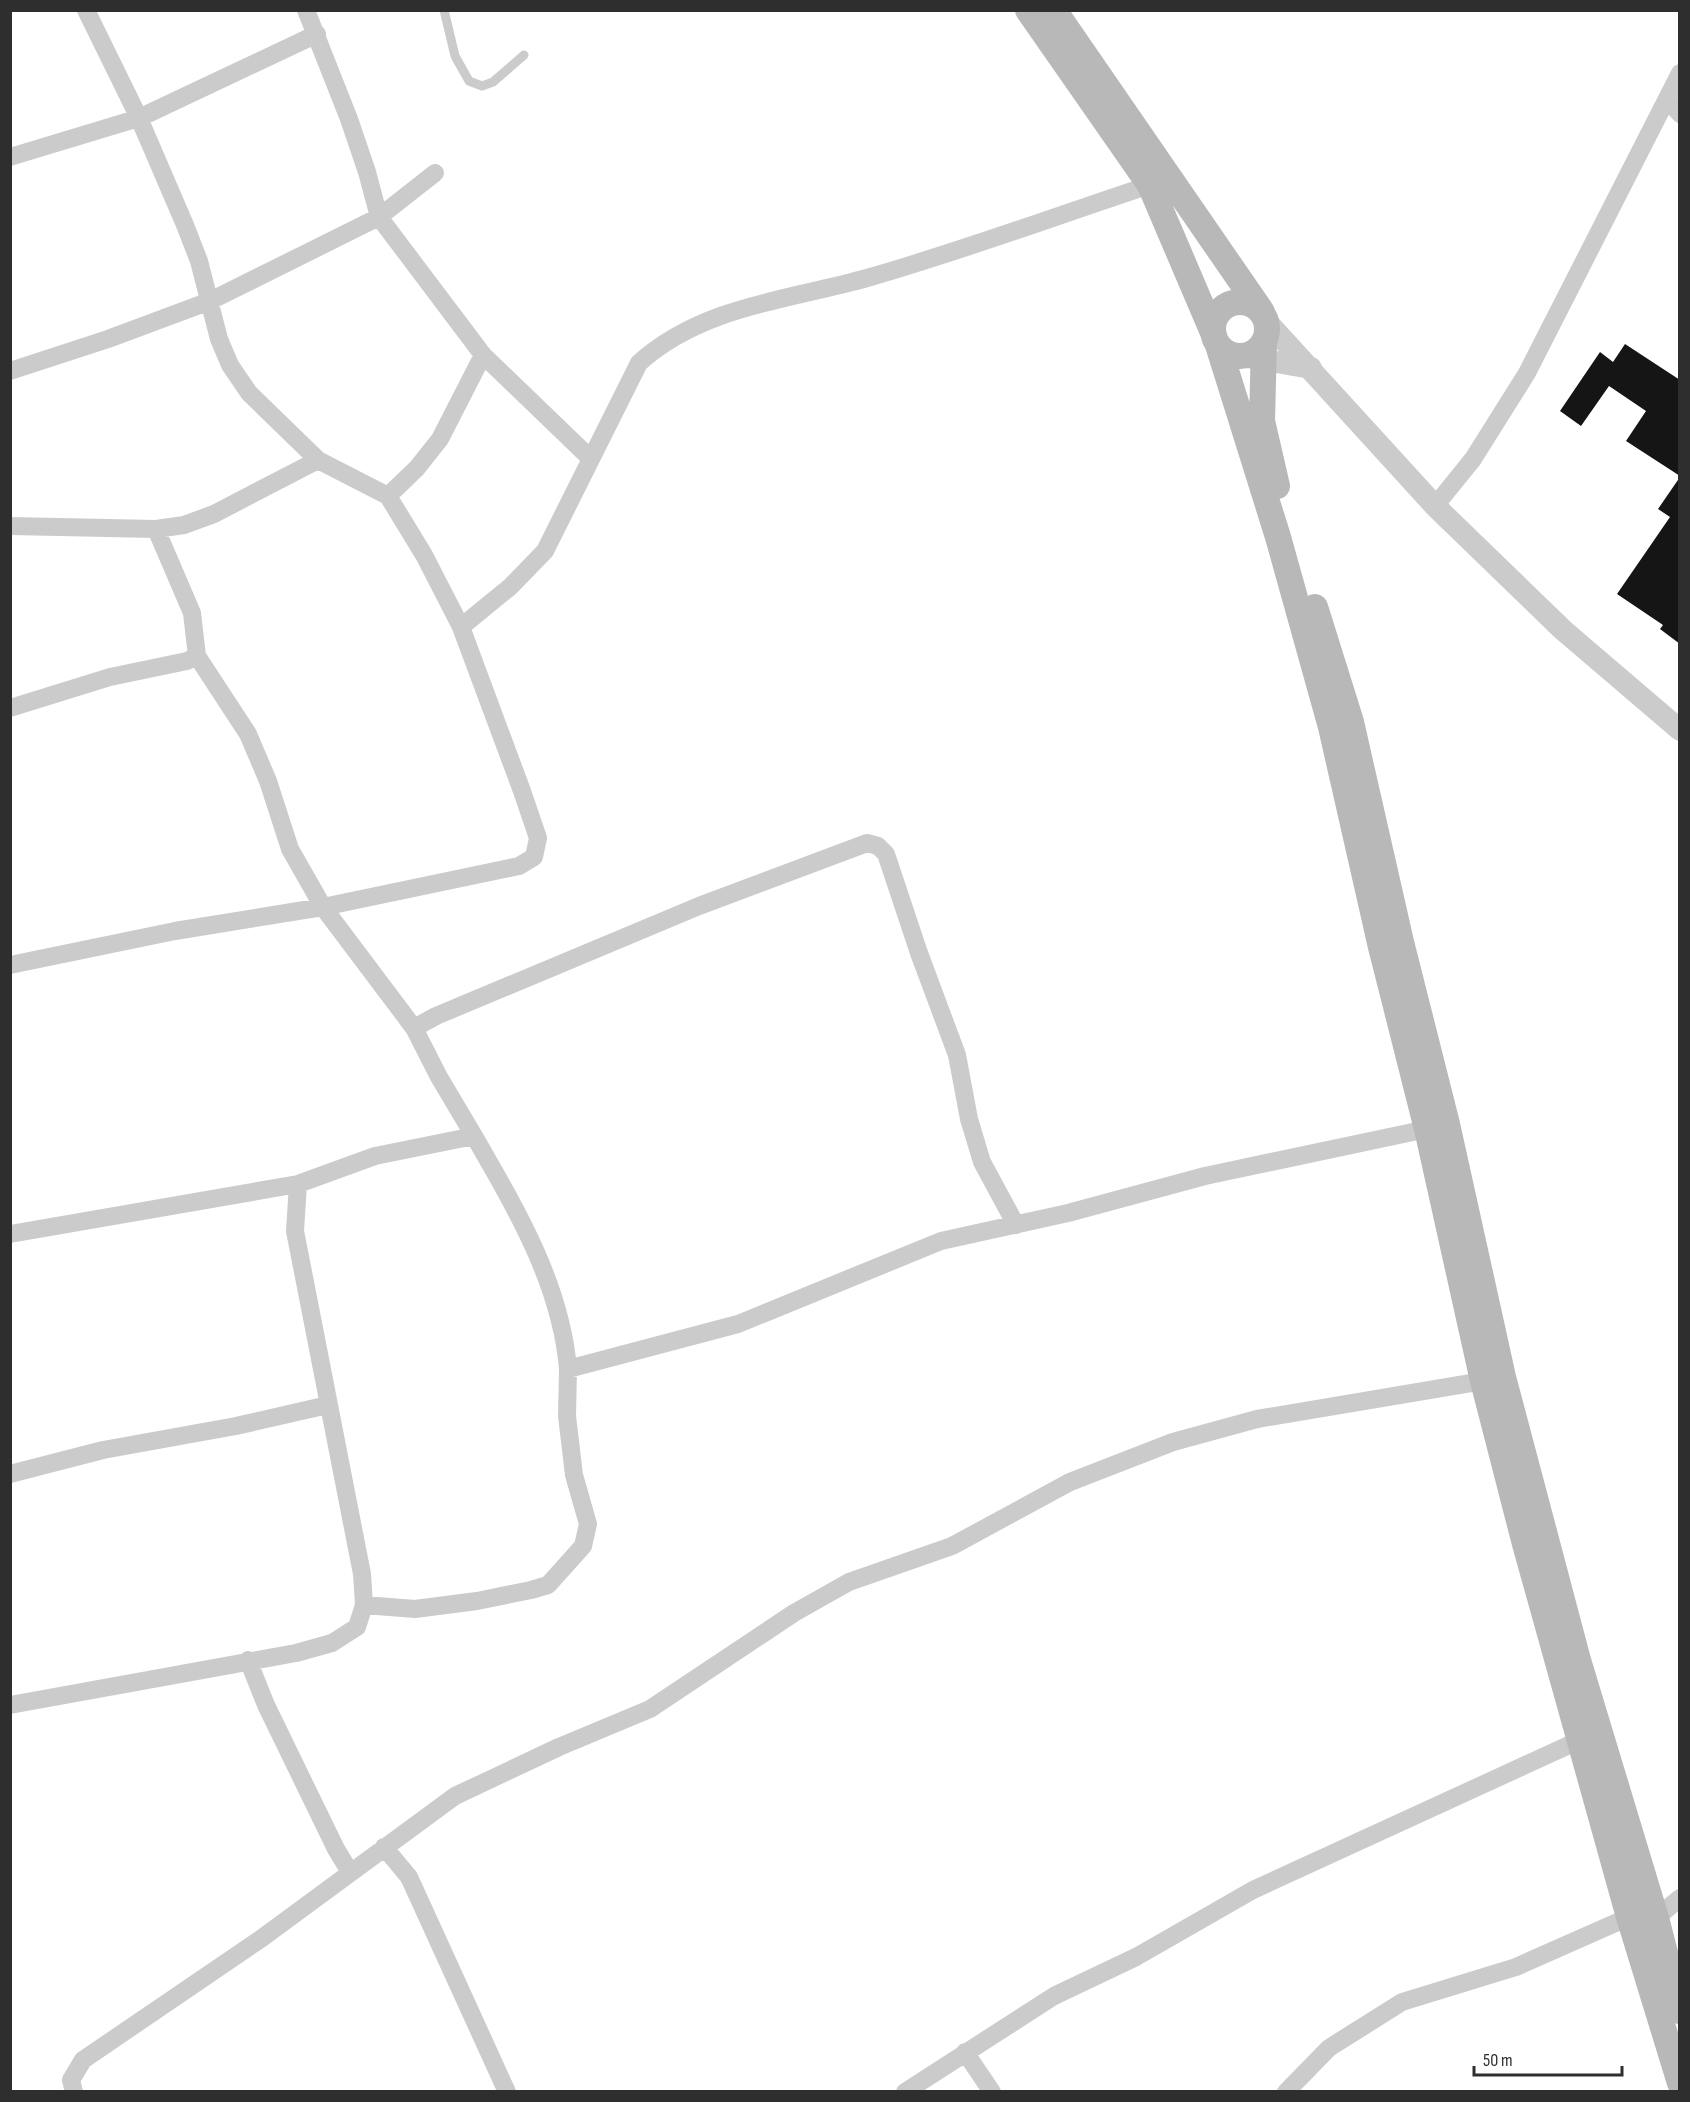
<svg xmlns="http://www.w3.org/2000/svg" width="1690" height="2102" font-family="'Sofia Sans Condensed',sans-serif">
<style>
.building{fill:#151515}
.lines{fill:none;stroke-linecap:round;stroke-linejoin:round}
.service{stroke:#cbcbcb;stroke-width:9}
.minor{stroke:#cbcbcb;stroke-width:18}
.tertiary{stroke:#cbcbcb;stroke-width:22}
.secondary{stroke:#b8b8b8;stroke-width:26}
</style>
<rect width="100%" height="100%" fill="#fff"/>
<!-- building -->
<path class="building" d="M1625,344l55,36v96l-54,-35 20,-30 -37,-25 -28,40 -21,-15 40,-59 13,10z
M1680,477v167l-20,-15 3,-4 -46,-31 53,-77 -12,-8z"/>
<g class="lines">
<!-- service -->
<path class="service" d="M444,10l11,46 14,25 13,5 11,-4 31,-27"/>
<!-- minor -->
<path class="minor" d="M306,10l43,109 18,53 12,45 104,138 107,103
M1668,100l12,14
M10,157l129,-39 178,-84
M10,371l98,-32 102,-38 169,-84 56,-44
M388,496l29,-28 23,-29 43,-84
M1435,506l38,-47 54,-86 153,-300
M10,526l146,3 28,-4 30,-11 104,-54
M156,529l36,84 5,43
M461,627l49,-40 35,-36 94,-188c63,-57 150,-63 228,-85 95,-27 189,-62 283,-93
M10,708l100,-31 77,-16 10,-5 51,78 20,47 22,68 33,58 196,-41 15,-9 4,-19 -16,-47 -61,-164 -37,-72 -36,-59 -70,-36 -69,-67 -19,-28 -11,-26 -20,-78 -14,-36 -46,-107 -53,-108
M10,965l165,-34 148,-24 91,121 25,49 35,59
M414,1028l22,-12 263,-110 168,-63 11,3 8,8 33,99 38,102 12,64 13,43 34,63
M10,1234l288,-50 77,-28 99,-20c42,73 87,148 94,233
M10,1474l93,-24 133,-24 92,-21
M364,1605l51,4 62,-8 54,-11 17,-5 35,-39 5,-22 -14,-49 -7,-59 1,-47 170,-45 203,-83 127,-28 137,-37 222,-47
M248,1660l18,45 70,144 14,23
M10,1705l286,-52 36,-10 25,-16 7,-22 -2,-31 -67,-343 3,-47
M384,1847l25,30 98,215
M1656,1918l24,-20
M965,2052l27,40
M74,2092l-3,-12 12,-20 179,-122 193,-142 104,-49 91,-38 144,-96 55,-31 103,-36 118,-64 103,-40 84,-23 226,-38
M905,2092l149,-96 82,-39 117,-67 327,-150
M1286,2092l43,-44 73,-46 114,-35 113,-50"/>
<!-- tertiary -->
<path class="tertiary" d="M1267,322l168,184 128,124 117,100
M1236,355l75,13"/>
<!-- secondary -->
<path class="secondary" d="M1028,10l122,175 64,150
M1054,10l208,302
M1213 329a27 27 0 1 1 54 0a27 27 0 1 1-54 0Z
M1264,342l-2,79 15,65
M1218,345l60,192 53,190 50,220 46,182 56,252 42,163 104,373 51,166
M1315,607l36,115 50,220 46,182 56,253 75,283 78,258 24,93"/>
</g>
<!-- border -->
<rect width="1690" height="2102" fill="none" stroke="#2e2e2e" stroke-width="24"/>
<!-- scale -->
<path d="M1474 2066v9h148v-9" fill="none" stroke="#2e2e2e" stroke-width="3"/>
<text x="1483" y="2066" font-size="18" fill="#2e2e2e" stroke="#ffffff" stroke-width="4.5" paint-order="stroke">50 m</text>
</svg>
